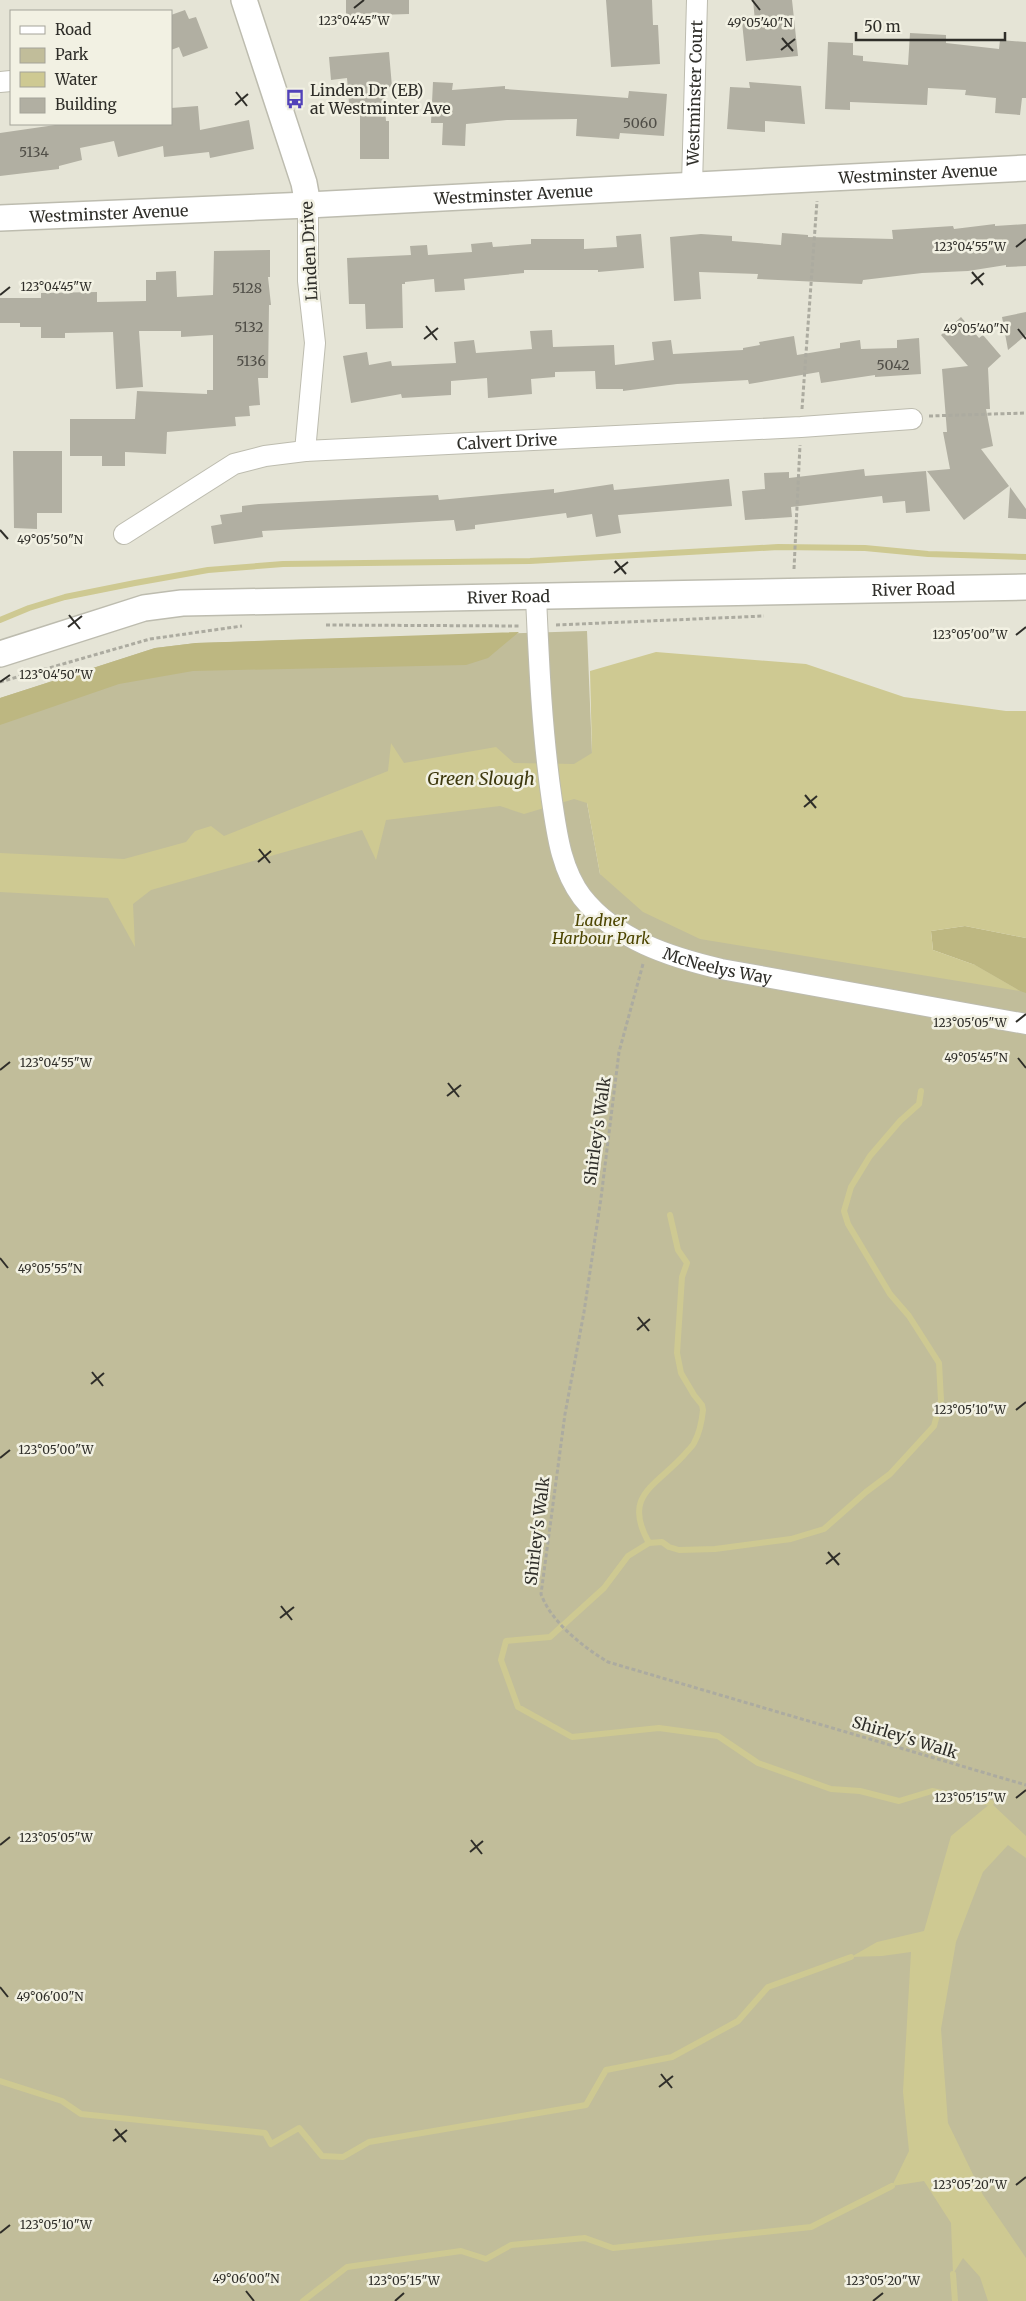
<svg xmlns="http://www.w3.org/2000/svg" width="1026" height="2301" font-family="Merriweather,serif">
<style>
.green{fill:#c1bd9a}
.forest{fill:#bdb781}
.water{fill:#cec992}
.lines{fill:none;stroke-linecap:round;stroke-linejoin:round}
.stream{stroke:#cec992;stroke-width:6}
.building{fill:#b1afa2}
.minor-casing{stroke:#bdbcaf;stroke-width:22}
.tertiary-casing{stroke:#bdbcaf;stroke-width:28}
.path{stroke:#acaba0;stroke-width:3;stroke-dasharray:4 2.5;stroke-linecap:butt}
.minor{stroke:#fff;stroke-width:20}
.tertiary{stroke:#fff;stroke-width:25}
.ticks{fill:none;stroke:#2f2e29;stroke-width:2}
.labels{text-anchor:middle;stroke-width:5;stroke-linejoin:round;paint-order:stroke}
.number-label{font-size:14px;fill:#504e47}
.poi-label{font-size:16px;fill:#2f2e29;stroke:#f2f1e3;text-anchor:start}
.street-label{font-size:16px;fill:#2f2e29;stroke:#f2f1e3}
.park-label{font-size:16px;font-style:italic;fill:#4c4500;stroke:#f2f1e3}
.water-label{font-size:18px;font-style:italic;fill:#3e390e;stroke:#f2f1e3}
.ticks-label{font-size:12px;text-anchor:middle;fill:#2f2e29;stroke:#f2f1e3;stroke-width:5;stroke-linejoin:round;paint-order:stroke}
</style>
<rect width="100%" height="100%" fill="#e5e4d6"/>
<!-- green -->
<path class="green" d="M587,631l5,122 -5,50 13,71 375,91 51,-27v1363h-1026v-1603l155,-50 41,-5z"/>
<!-- forest -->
<path class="forest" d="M519,632l-31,26 -22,7 -273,6 -74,13 -119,41v-27l155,-50 41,-5z
M965,926l61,12v55l-6,-2 -45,-26 -42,-15 -2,-19z"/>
<!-- water -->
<path class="water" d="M656,652l150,12 98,33 102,14h20v227l-61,-12 -34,5 2,19 42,15 45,26 -320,-52 -57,-27 -43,-38 -13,-71 -13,-4 -50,15 -24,-8 -114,14 -10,40 -14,-30 -211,60 -18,14 2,43 -27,-49 -108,-6v-39l124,6 62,-17 9,-11 16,-5 13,10 164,-65 3,-28 13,20 92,-16 18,16 60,1 18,-11 -2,-82z
M991,1803l35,33v22l-18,-13 -25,27 -27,70 -15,87 7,94 35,72 43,63v43h-38l-8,-24 -17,-19 -10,16 -2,-51 -27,-42 -32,5 17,-35 -6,-59 8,-140 -29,4 -31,1 26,-15 47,-11 27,-95z"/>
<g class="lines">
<!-- stream -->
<path class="stream" d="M0,620l29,-12 36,-11 70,-14 73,-13 75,-6 247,-3 248,-14 87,1 63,6 98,3
M921,1091l-2,13 -19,17 -30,35 -19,31 -7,24 4,13 42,70 19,22 30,47 2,37 -7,26 -44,48 -24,18 -42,37 -33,10 -76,10 -36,1 -10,-3 -7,-5 -13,1 -21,13 -24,32 -54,49 -44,4 -5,19 17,47 54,30 87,-9 59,8 40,27 73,26 29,2 39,10 33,-10 59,12
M649,1543c-27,-48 6,-56 35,-88 3,-4 8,-8 10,-12 5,-9 8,-23 9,-33l-1,-5 -8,-10 -13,-22 -4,-20 5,-76 5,-14 -9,-13 -8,-35
M0,2081l62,20 19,13 184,19 6,11 28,-16 23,28 21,1 26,-15 217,-37 20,-35 66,-13 66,-36 30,-34 83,-30
M953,2274l2,27
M303,2301l44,-34 114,-16 25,8 25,-14 74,-7 28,10 198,-21 81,-41"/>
</g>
<!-- building -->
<path class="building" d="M346,0h63v14l-63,2z
M606,0h46l1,25h5l2,39 -49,3z
M753,0h39l6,56 -52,5 -4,-39 13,-1z
M185,10l4,9 7,-2 12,31 -25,9 -4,-10 -8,3v-35z
M910,33l36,2v8l53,6 1,-9 26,2v56h-4l-2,17 -25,-2 1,-15 -31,-3 1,-5 -38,-2 -1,17 -77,-3v8l-25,-1 3,-67 25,1v12l10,1v5l45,4z
M389,52l3,35 -9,1 3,33h3v38h-29v-44l-10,1 -3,-38 -16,2 -2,-23z
M433,82l20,1 -1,7 53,-4v3l123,9 1,-7 38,3 -3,42 -44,-3 -1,6 -43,-3 1,-17 -70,1 -41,4 -1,22 -23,-1 1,-22h-12z
M749,82l52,4 4,38 -40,-3v11l-38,-3 3,-42 20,1z
M198,106l2,24 49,-10 5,29 -44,9 -1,-6 -45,5 -1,-11 -45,11 -4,-16 -34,7 2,12 -23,6v3l-59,7v-43l62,-9h109v-16z
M995,224v2l31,-2v42l-20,1v-2l-38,6 -46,2 -59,7 -1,4 -105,-5 1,-5 -59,-2 2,27 -27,2 -4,-64 31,-3 31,2v5l49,4 1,-12 26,2v2l85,2 -1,-9 61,-4 1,3z
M641,234l3,34 -46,4v-2h-74v3l-60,6 1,11 -30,2 -1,-13 -29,3v2h-3l1,44 -37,1 -1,-25h-16l-2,-46 64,-3 -1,-9 17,-1 1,10 44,-3 -1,-8 21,-2 1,5 38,-3v-5h53v10l33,-2 -1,-11z
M270,250v27h-2l3,28h-2l-1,73h-10l2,27 -11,1 1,10 -15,1 1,9 -69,6 -1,22 -41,-2v14h-23v-10h-32v-37h65l2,-28 70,3v-4h6v-55l-32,2v-6h-42l4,56 -27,2 -3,-57 -48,1v5h-24v-11h-21v-4h-20v-25h41v-5l56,-1v10l49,-1v-21h10v-8l20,-1 1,26 36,-2 1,-44z
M1026,312v23l-18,15 -6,-33z
M961,317l18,21 4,-3 18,21 -13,12 2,41h-4l7,37 -12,3 28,37 -45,34 -37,-49 23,-2 -7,-37h4l-5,-63 26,-3 -27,-31z
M552,330l1,17 61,-2 1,20 39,-5 -2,-18 19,-2 2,14 70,-4v-2l17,-3 -1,-3 35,-6 3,19 43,-7v-5l20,-3 1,9 36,-1v-8l22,-2 2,36 -46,3v-2l-54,8 -2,-11 -70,12 -1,-4 -71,4 -54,7v-2h-27l-1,-18 -40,1v5l-24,2 1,15 -44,4 -1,-20 -36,3v14l-49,3 -1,-4 -50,9 -8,-47 24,-4 2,13 22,-4 1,5 64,-3 -2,-21 20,-2 2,13 56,-4 -2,-18z
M13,451h49v62h-25v16l-23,-1z
M864,469l1,7 61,-5 4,40 -24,2 -1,-12 -22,2 -1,-7 -91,11 1,10 -47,3 -3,-29 23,-2 -1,-16 25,-1v6z
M729,479l3,27 -114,9 3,18 -25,4 -4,-23 -25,4 -1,-5 -91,12v4l-19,2 -2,-11 -192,11 1,6 -49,7 -3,-18 11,-2 -2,-9 22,-3v-6l17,-2 179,-9 1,5 115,-11v4l59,-9 1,6z
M1010,487l16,22v10l-18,-1z"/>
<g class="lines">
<defs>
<g id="minor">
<path d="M0,82l11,-1"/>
<path id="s1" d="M692,185l5,-185"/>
<path d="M305,451l10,-108 -7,-62v-76"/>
<path id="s2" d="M124,534l110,-70 31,-8 40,-5 496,-24 111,-8"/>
<path id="s3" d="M536,597c3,68 6,136 16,204 5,33 9,68 30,96 34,43 88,60 139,72l305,55"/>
</g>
<g id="tertiary">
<path d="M244,0l60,183 4,22"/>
<path id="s4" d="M0,218l308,-13 718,-37"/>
<path id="s5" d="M0,654l144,-46 38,-5 844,-16"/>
</g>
</defs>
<!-- minor casing -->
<use href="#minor" class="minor-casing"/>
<!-- tertiary casing -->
<use href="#tertiary" class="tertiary-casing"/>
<!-- path -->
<path class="path" d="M802,409l15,-208
M929,416l97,-3
M794,569l6,-124
M326,625l194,1
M556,625l208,-9
M0,682l150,-43 92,-13
M643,964l-24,88 -18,146 -17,114 -19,102 -24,180c10,28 42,53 67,68l418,123"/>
<!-- minor -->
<use href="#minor" class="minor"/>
<!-- tertiary -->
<use href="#tertiary" class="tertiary"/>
</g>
<!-- ticks -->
<path class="ticks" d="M752,0l8,10M354,8l10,-8M782,38l11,13M781,50l14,-11M236,92l11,14M235,105l13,-11M1016,247l10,-8M972,272l11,13M971,284l13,-11M0,295l10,-8M426,326l11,14M1018,329l8,10M424,339l14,-11M0,530l8,9M615,561l11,13M614,573l14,-11M69,615l11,14M68,627l14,-11M1016,635l10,-8M0,682l10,-7M805,795l11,13M804,807l13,-11M259,849l11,14M258,862l13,-11M1016,1022l10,-8M1018,1058l8,10M0,1070l10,-8M448,1083l11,14M447,1096l14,-11M0,1258l8,10M638,1317l11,14M637,1330l13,-11M92,1372l11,14M91,1384l13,-11M1016,1410l10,-8M0,1458l10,-8M828,1552l11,13M826,1564l14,-11M281,1606l11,14M280,1618l14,-11M1016,1798l10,-8M471,1840l11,14M0,1845l10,-8M470,1852l13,-11M0,1987l8,10M661,2074l11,14M659,2087l14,-11M115,2129l11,13M113,2141l14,-11M1016,2185l10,-8M0,2233l10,-8M246,2291l8,10M395,2301l9,-8M873,2301l10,-8"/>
<!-- icons -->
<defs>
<symbol id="bus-bare" viewBox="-9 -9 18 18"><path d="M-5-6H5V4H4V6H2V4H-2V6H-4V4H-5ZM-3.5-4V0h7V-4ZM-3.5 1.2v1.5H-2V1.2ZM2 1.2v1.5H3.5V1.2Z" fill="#5242b9" stroke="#f2f1e3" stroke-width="2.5" paint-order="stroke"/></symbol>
</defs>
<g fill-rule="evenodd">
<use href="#bus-bare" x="281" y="85" width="28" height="28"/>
</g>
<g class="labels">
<!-- number labels -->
<g class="number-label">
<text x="640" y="128">5060</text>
<text x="34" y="157">5134</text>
<text x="247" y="293">5128</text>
<text x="249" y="332">5132</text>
<text x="251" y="366">5136</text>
<text x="893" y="370">5042</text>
</g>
<!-- poi labels -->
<g class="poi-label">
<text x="310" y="96">Linden Dr (EB)<tspan x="310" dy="18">at Westminter Ave</tspan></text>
</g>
<!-- street labels -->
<g class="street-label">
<text dy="6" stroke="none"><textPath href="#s1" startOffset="92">Westminster Court</textPath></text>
<text dy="6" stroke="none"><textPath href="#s4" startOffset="919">Westminster Avenue</textPath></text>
<text dy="6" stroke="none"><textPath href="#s4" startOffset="514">Westminster Avenue</textPath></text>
<text dy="6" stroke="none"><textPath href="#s4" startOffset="109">Westminster Avenue</textPath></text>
<text transform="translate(309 251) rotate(-93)" y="6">Linden Drive</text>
<text dy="6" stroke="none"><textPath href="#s2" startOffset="405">Calvert Drive</textPath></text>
<text dy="6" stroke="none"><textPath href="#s5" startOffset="921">River Road</textPath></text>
<text dy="6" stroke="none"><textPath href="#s5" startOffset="516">River Road</textPath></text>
<text dy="6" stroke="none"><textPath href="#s3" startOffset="462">McNeelys Way</textPath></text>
<text transform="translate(597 1131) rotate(-82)" y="6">Shirley's Walk</text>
<text transform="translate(537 1531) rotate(-83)" y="6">Shirley's Walk</text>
<text transform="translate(905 1737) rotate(17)" y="6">Shirley's Walk</text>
</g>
<!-- park labels -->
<g class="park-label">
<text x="601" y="926">Ladner<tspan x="601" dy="18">Harbour Park</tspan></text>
</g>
<!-- water labels -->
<g class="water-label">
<text x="481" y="785">Green Slough</text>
</g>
</g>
<g class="ticks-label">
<text x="354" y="25">123°04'45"W</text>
<text x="760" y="27">49°05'40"N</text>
<text x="970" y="251">123°04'55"W</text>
<text x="56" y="291">123°04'45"W</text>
<text x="976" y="333">49°05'40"N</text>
<text x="50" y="544">49°05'50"N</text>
<text x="970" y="639">123°05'00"W</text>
<text x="56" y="679">123°04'50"W</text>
<text x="970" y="1027">123°05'05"W</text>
<text x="976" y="1062">49°05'45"N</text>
<text x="56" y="1067">123°04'55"W</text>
<text x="50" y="1273">49°05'55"N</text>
<text x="970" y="1414">123°05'10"W</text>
<text x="56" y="1454">123°05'00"W</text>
<text x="970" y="1802">123°05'15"W</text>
<text x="56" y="1842">123°05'05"W</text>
<text x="50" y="2001">49°06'00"N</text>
<text x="970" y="2189">123°05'20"W</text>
<text x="56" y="2229">123°05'10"W</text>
<text x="246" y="2283">49°06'00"N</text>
<text x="404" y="2285">123°05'15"W</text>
<text x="883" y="2285">123°05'20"W</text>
</g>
<!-- legend -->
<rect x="10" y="10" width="162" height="115" fill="#f2f1e3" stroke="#a4a399"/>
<rect x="20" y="26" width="25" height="8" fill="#ffffff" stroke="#a4a399"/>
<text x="55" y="35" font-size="15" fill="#2f2e29">Road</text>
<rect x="20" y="48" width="25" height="15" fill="#c1bd9a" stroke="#a4a399"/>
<text x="55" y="60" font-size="15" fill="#2f2e29">Park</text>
<rect x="20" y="72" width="25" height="15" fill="#cec992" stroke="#a4a399"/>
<text x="55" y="85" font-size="15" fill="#2f2e29">Water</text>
<rect x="20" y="98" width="25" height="15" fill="#b1afa2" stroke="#a4a399"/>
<text x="55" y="110" font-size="15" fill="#2f2e29">Building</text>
<!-- scale -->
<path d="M856 32v8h149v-8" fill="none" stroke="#2f2e29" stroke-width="2.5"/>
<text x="864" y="32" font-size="15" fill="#2f2e29" stroke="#f2f1e3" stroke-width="4" paint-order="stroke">50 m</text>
</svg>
